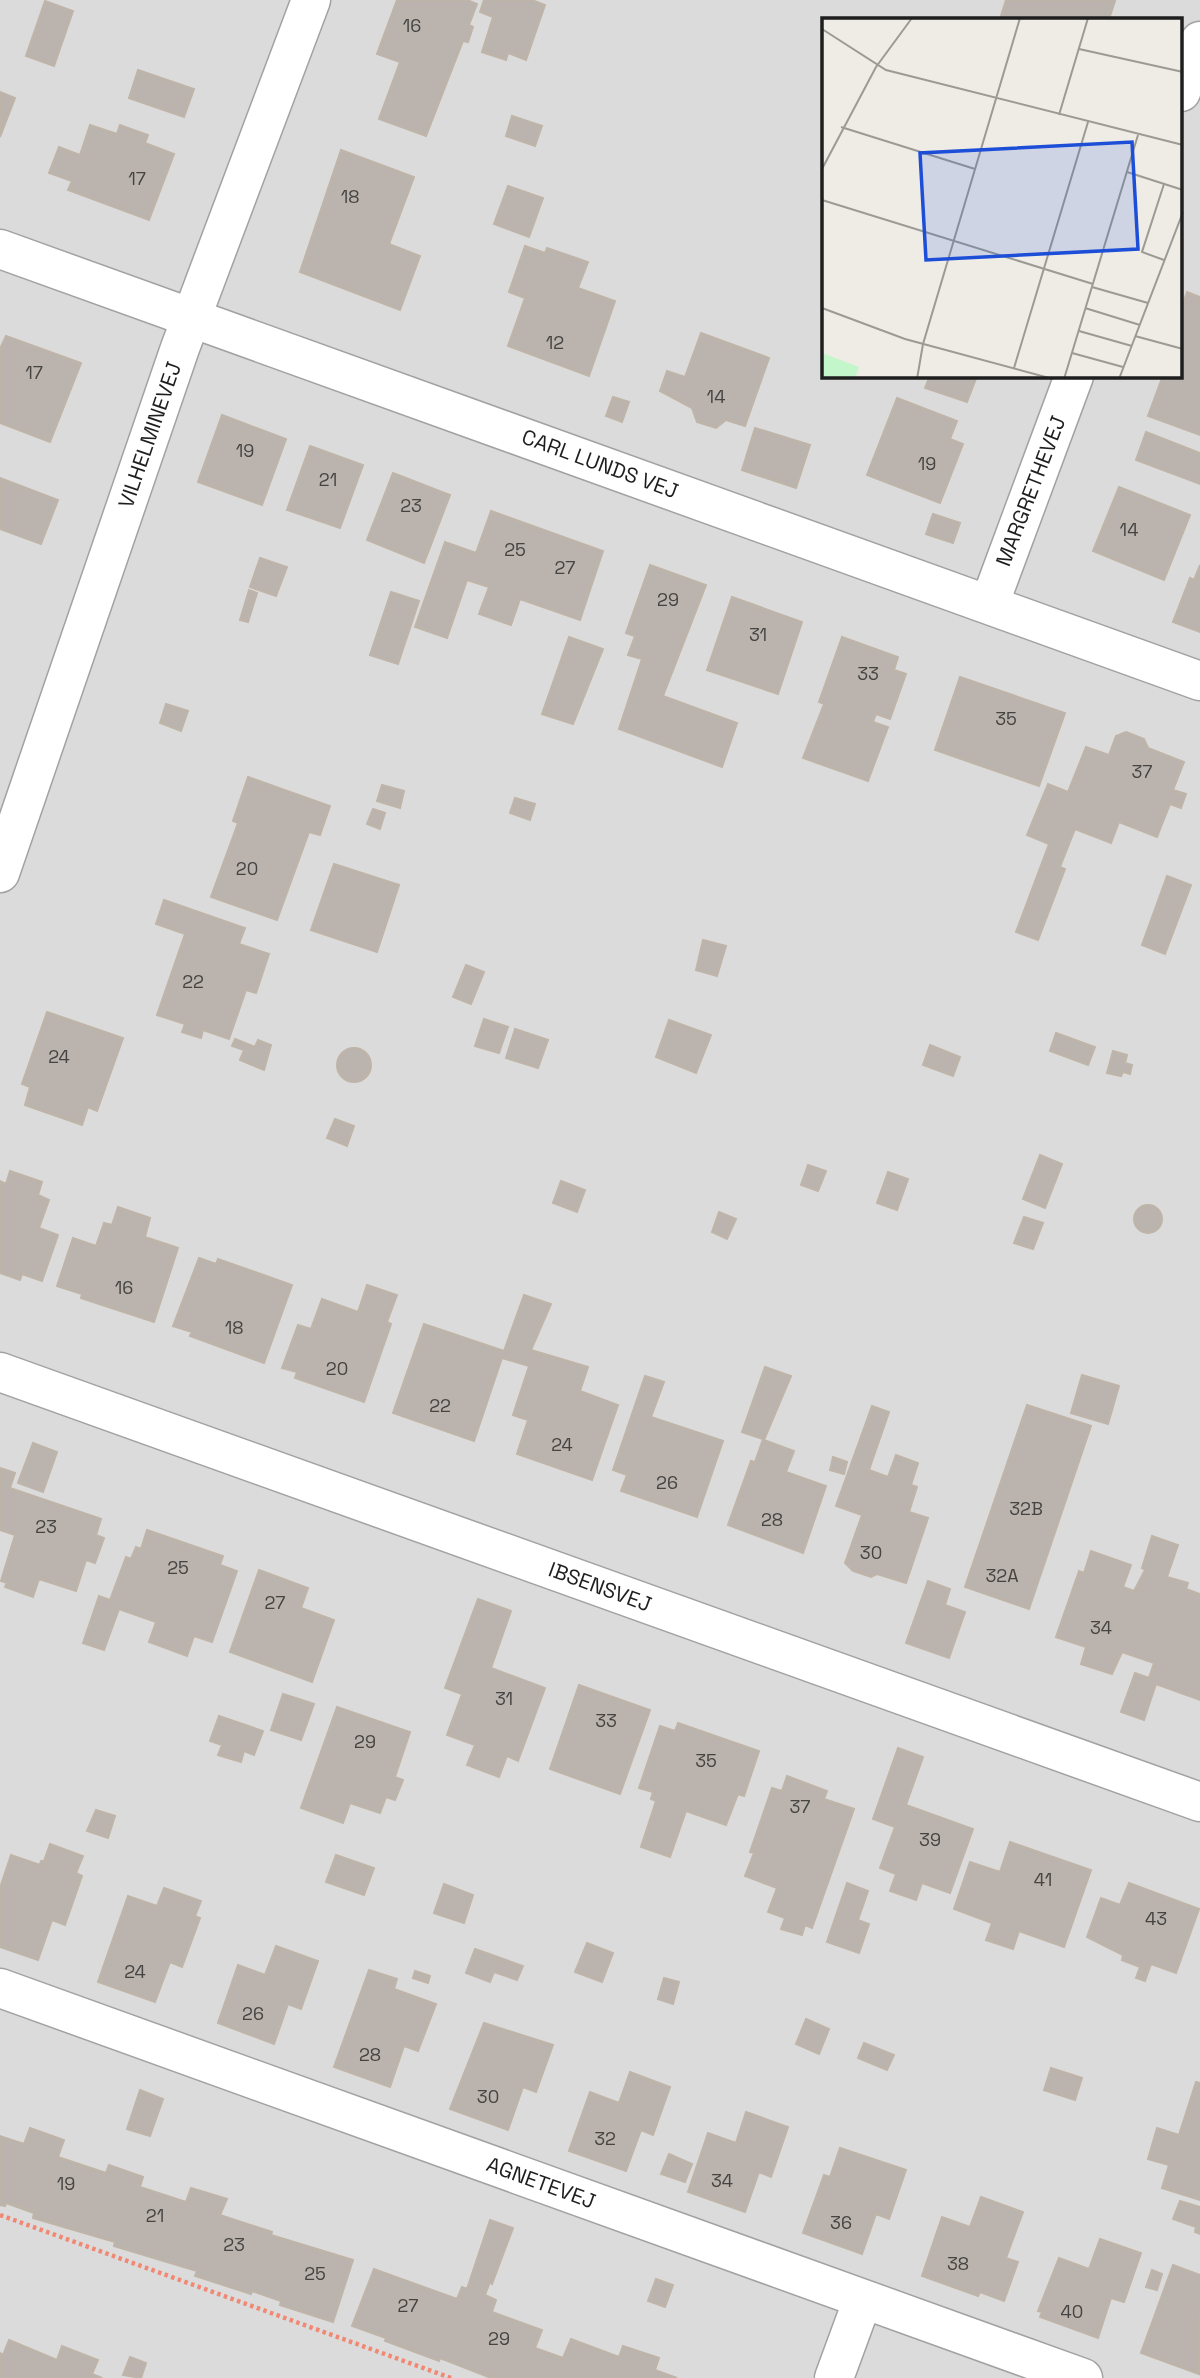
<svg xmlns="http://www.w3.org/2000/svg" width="1200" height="2378" font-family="'Space Grotesk',sans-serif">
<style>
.residential{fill:#dcdbdb;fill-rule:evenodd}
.building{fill:#bbb4ae;stroke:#bfb4a8;stroke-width:2}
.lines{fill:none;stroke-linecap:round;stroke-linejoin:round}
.street-casing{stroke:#a2a2a2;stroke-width:41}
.path{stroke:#f18873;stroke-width:4.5;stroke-dasharray:3.5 3.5;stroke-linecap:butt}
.street{stroke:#fff;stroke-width:38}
.labels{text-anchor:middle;stroke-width:6;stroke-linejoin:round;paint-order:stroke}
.number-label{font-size:18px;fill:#454442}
.street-label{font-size:21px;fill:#1e1e1e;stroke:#fff}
.inset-road{fill:none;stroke:#9b9a95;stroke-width:2}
.view{fill:#1d4ed8;fill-opacity:0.15;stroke:#1d4ed8;stroke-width:3.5}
.inset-edge{fill:none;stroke:#1e1e1e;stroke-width:3.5}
</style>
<rect width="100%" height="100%" fill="#eeece5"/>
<!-- residential -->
<path class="residential" d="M0,0h1200v2378h-1200zM824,19h357v357h-357z"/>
<!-- building -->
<path class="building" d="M397,0h70l10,4 -8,21 4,2 -5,15 -5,-1 -37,95 -47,-17 21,-57 -23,-8z
M484,0h48l13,5 -19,55 -18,-7 -2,7 -24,-8 11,-35 -13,-5z
M1006,0h106l3,1 -6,18h-109z
M45,1l28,10 -19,55 -28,-10z
M138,70l56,19 -10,28 -55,-19z
M0,92l15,6 -15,39z
M512,116l30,10 -7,20 -29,-10z
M90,125l27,9 3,-9 28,10 -3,8 29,11 -25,66 -81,-30 4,-9 -23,-8 10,-26 21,8z
M341,150l73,27 -25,67 31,12 -20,54 -100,-38z
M508,186l35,12 -14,39 -35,-13z
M525,246l20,7 2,-5 41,14 -10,26 37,13 -26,75 -81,-30 17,-48 -16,-6z
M1187,292l13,5v138l-52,-19 14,-38 -3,-2h22v-67z
M701,333l68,25 -24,68 -19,-6 -10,8 -19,-6 -5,-14 -32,-17 7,-20 18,6z
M6,336l75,27 -31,79 -50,-19v-74z
M930,376h47l-10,26 -42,-14z
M613,397l16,5 -7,20 -16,-6z
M897,398l60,23 -7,18 13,5 -23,59 -73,-28z
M222,415l64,24 -24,66 -64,-23z
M755,428l55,17 -14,43 -54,-18z
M1146,432l54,21v31l-64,-24z
M310,446l53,19 -23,63 -53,-18z
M393,473l57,22 -26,68 -57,-23z
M0,478l58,22 -17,44 -41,-15z
M1119,487l71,28 -26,65 -71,-29z
M491,511l112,40 -23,69 -60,-21 -9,26 -32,-11 10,-27 -22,-7 -20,58 -32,-11 30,-85 31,11z
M933,514l27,9 -7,20 -27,-9z
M260,558l27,9 -11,29 -26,-9z
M650,565l56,20 -43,111 74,27 -15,44 -103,-38 23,-70 -14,-4 7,-19 -9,-3z
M1200,565v67l-27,-10 17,-44 4,2z
M249,590l8,3 -9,29 -8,-2z
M391,592l28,9 -21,63 -28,-9z
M732,597l70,25 -24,72 -71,-24z
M569,637l34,12 -30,75 -31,-10z
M842,637l56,20 -4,13 12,4 -16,45 -14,-5 -3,8 15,5 -20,54 -65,-23 21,-54 -5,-2z
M960,677l105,36 -26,73 -104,-36z
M166,704l22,7 -7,20 -21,-8z
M1126,732l18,7 4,9 36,14 -11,28 13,4 -5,14 -11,-4 -13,33 -38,-15 -8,21 -36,-14 -15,38 5,2 -27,71 -22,-8 33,-88 -22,-9 21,-51 20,8 18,-45 23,8 7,-19z
M248,777l82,29 -10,29 -11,-3 -32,88 -66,-23 27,-74 -5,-2z
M382,785l22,6 -4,17 -23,-7z
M515,798l20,6 -5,16 -20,-7z
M373,809l12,4 -5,16 -13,-5z
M334,864l65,21 -22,67 -66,-22z
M1167,876l24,9 -26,69 -23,-9z
M164,900l81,28 -6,16 30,10 -13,39 -10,-3 -17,49 -26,-9 -2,8 -19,-6 3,-8 -28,-9 28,-81 -29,-10z
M703,940l23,6 -9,30 -21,-6z
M466,965l18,7 -13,32 -18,-7z
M47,1012l76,26 -26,73 -9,-4 -6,18 -57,-20 5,-18 -8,-3z
M484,1019l24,8 -9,26 -24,-7z
M669,1020l42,15 -15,38 -40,-16z
M515,1029l33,11 -10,28 -32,-10z
M1056,1033l39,14 -7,18 -38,-14z
M235,1039l20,8 3,-7 13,5 -7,25 -24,-10 4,-10 -12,-4z
M930,1045l30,12 -7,19 -30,-11z
M337 1065a17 17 0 1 1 34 0a17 17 0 1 1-34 0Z
M1113,1051l14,4 -2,8 7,2 -2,9 -7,-2 -2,4 -14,-3z
M335,1119l19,7 -7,20 -20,-8z
M1040,1155l22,9 -17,44 -22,-9z
M808,1165l18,6 -8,20 -17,-6z
M10,1171l32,11 -4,13 11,5 -10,28 19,7 -16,46 -20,-7 -2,6 -20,-7v-92l6,3z
M888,1172l20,7 -11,31 -20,-7z
M561,1181l24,9 -8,22 -24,-9z
M1134 1219a14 14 0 1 1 28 0a14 14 0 1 1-28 0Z
M118,1207l32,11 -5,19 33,11 -24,74 -73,-24 1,-4 -25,-8 16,-48 23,8 8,-23 8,2z
M719,1212l17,7 -9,20 -15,-7z
M1024,1217l19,6 -10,26 -19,-6z
M199,1258l17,6 2,-5 74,26 -28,78 -74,-27 2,-4 -19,-6z
M367,1285l30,10 -10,27 4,2 -27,78 -69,-24 2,-6 -15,-4 16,-43 13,4 11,-30 36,13z
M524,1295l27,9 -20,46 57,17 -8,24 38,14 -26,75 -75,-26 11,-34 -15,-5 16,-49 -27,-8 -28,83 -81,-28 31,-89 80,27z
M765,1367l26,9 -27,64 30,11 -8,21 40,14 -23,67 -75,-28 23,-64 4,1 8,-23 -21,-7z
M1082,1375l37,11 -11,38 -37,-11z
M645,1376l19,6 -13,35 72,24 -26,76 -76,-26 6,-16 -14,-5z
M1027,1405l64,21 -62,183 -64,-22z
M872,1406l17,6 -20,58 19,7 8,-22 22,8 -7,22 6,2 -8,25 19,6 -22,65 -29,-9 -6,3 -18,-6 -8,-8 17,-48 -26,-9z
M33,1443l24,9 -14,40 -25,-9z
M833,1457l14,5 -3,12 -14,-4z
M0,1468l15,5 -5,15 91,31 -5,16 8,3 -9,25 -9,-3 -10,31 -37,-12 -6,18 -28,-10 2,-4 -6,-2 14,-46 -15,-5z
M147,1530l76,26 -3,9 17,6 -25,71 -18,-6 -7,20 -38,-14 7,-20 -37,-13 -15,41 -21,-7 16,-47 11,4 16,-43 5,2 5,-12 5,2z
M1152,1536l26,9 -11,32 21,6 -2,6 14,5v106l-44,-16 -12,36 -23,-8 14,-39 14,5 5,-15 -32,-11 -10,22 -31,-10 5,-17 -30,-10 23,-66 5,2 7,-22 40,14 -8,22 11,4 11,-21 -3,-2z
M259,1570l49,18 -7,20 33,12 -22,62 -82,-30z
M928,1581l22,8 -5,16 20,7 -16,46 -43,-15z
M478,1599l33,12 -20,57 54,20 -27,73 -11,-5 -8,21 -32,-12 8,-20 -28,-10 15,-41 -17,-6z
M579,1685l71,25 -30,84 -70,-25z
M283,1694l31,10 -13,36 -30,-10z
M337,1707l73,25 -15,45 8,3 -8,20 -9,-3 -6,16 -30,-10 -7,20 -42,-15z
M219,1716l44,15 -9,24 -10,-4 -3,11 -23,-7 4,-10 -12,-4z
M678,1723l81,28 -15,45 -6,-2 -12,31 -40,-14 -16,46 -29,-10 15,-46 -5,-2 2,-7 -14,-4 21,-62 15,5z
M898,1748l25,9 -17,48 67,24 -23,64 -28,-10 -6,17 -26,-9 6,-17 -16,-6 15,-41 -22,-8z
M787,1776l40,15 -3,8 30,10 -42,119 -7,-3 -3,10 -21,-6 4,-11 -17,-6 9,-24 -32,-12 9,-23 -4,-1 22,-64 10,3z
M96,1810l19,6 -7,22 -21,-7z
M1010,1842l81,28 -27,77 -45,-16 -6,18 -27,-9 6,-17 -38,-14 16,-47 30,10z
M50,1844l33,12 -7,17 6,3 -17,49 -13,-5 -14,40 -38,-13v-59l11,-33 29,10 1,-4h3z
M336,1855l38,13 -10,27 -38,-13z
M847,1883l21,8 -10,29 11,4 -10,29 -32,-11z
M1129,1883l70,26 -23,64 -25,-9 -6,17 -9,-3 4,-11 -18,-7 1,-5 -36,-18 14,-39 19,7z
M444,1884l29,11 -9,28 -30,-10z
M164,1888l37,13 -6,15 5,2 -18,49 -12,-5 -15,40 -57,-20 30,-86 29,10z
M587,1943l26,10 -11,29 -27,-10z
M276,1946l42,15 -17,48 -13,-5 -14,40 -56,-21 20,-58 27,10z
M475,1949l48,17 -6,14 -23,-8 -4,10 -24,-9z
M369,1970l28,9 -3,10 42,15 -18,47 -14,-5 -14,41 -56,-20z
M415,1971l15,5 -2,7 -15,-5z
M664,1978l15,4 -6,22 -15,-5z
M806,2019l23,10 -10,25 -23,-10z
M484,2023l69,22 -17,47 -13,-5 -15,43 -58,-21z
M864,2043l30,12 -7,15 -29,-12z
M1051,2068l31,10 -7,22 -31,-10z
M630,2072l40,15 -17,48 -12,-5 -15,41 -57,-20 21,-59 29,11z
M1196,2082l4,1v117l-38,-12 7,-23 -21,-6 9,-31 22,7z
M140,2090l23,9 -13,37 -23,-7z
M746,2112l42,15 -17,50 -12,-5 -14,40 -57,-20 20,-59 28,10z
M30,2128l34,12 -6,17 48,16 3,-8 34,12 -3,10 46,15 5,-14 36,11 -7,16 52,17 -1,3 82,25 -20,62 -53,-17 1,-4 -29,-10 -1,3 -56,-18 2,-5 -83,-25 1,-4 -82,-24 1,-5 -28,-10 -1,3 -5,-1v-69l24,8z
M840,2148l66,22 -17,49 -13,-5 -14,40 -59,-21 21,-58 6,2z
M669,2154l23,10 -7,18 -24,-8z
M981,2197l42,15 -17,46 12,4 -14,39 -24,-9 -2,4 -56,-20 20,-59 28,10z
M1180,2201l20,6v27l-5,-2 1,-5 -23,-8z
M490,2220l23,8 -21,56 -2,-2 -5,13 11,5 -4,12 50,18 -7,18 28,10 8,-19 48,18 4,-11 36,12 -4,12 22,8h-186l-51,-20 -1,3 -54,-20 1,-3 -34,-12 22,-57 83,30 5,-12 5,2z
M1100,2239l41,14 -17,49 -13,-4 -13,40 -58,-21 2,-5 -4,-1 21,-53 30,11z
M1173,2265l27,10 -1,99 -58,-21z
M1152,2270l10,4 -5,16 -11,-3z
M656,2279l17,6 -8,22 -17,-6z
M9,2340l48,20 5,-14 36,14 -6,14 10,4h-102v-25l3,2z
M130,2357l16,6 -5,15 -18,-3z"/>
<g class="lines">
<defs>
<path id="street" d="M1181,92l19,-51
M0,249l1200,432
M989,605l85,-229
M0,873l180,-525 131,-348
M0,1372l1200,430
M0,1988l1083,390
M834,2378l29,-79"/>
</defs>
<!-- street casing -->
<use href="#street" class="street-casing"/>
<!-- path -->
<path class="path" d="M0,2215l451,163"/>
<!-- street -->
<use href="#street" class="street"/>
</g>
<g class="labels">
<!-- number labels -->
<g class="number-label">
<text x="412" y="32">16</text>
<text x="137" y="185">17</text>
<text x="350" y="203">18</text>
<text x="555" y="349">12</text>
<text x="34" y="379">17</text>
<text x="716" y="403">14</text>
<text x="245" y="457">19</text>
<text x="927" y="470">19</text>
<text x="328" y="486">21</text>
<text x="411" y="512">23</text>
<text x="1129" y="536">14</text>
<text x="515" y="556">25</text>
<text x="565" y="574">27</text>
<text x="668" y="606">29</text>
<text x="758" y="641">31</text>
<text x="868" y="680">33</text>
<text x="1006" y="725">35</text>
<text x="1142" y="778">37</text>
<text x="247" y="875">20</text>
<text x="193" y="988">22</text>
<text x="59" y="1063">24</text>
<text x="124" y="1294">16</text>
<text x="234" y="1334">18</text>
<text x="337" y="1375">20</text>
<text x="440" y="1412">22</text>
<text x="562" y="1451">24</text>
<text x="667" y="1489">26</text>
<text x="1026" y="1515">32B</text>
<text x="772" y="1526">28</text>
<text x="46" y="1533">23</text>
<text x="871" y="1559">30</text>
<text x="178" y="1574">25</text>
<text x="1002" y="1582">32A</text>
<text x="275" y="1609">27</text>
<text x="1101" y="1634">34</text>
<text x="504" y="1705">31</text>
<text x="606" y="1727">33</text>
<text x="365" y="1748">29</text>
<text x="706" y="1767">35</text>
<text x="800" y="1813">37</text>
<text x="930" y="1846">39</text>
<text x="1043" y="1886">41</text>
<text x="1156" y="1925">43</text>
<text x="135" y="1978">24</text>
<text x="253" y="2020">26</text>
<text x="370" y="2061">28</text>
<text x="488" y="2103">30</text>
<text x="605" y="2145">32</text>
<text x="722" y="2187">34</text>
<text x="66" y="2190">19</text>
<text x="155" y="2222">21</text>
<text x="841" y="2229">36</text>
<text x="234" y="2251">23</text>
<text x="958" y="2270">38</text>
<text x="315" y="2280">25</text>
<text x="408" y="2312">27</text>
<text x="1072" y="2318">40</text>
<text x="499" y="2345">29</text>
</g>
<!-- street labels -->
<g class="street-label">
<text transform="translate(150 435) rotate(-71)" y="7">VILHELMINEVEJ</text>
<text transform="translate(600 464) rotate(20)" y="7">CARL LUNDS VEJ</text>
<text transform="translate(1031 491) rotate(-69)" y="7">MARGRETHEVEJ</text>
<text transform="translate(600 1587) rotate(20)" y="7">IBSENSVEJ</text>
<text transform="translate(541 2183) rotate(20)" y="7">AGNETEVEJ</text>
</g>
</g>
<!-- overview -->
<g transform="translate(822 18)">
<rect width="360" height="360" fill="#eeece5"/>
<path d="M0,335l37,14 -4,11h-33z" fill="#c4f6cb"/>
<path class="inset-road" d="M0,11l64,41 297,75M257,31l104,23M237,97l29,-97M19,109l134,42M0,151l54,-102 36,-49M305,154l56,18M0,182l271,84M342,242l-22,-8 22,-68M270,269l56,16M0,290l83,31 148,40M263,290l55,17M257,313l53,15M313,318l48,13M250,335l51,14M192,350l74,-246M95,361l6,-35 97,-326M242,361l74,-244M297,361l64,-167"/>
<path class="view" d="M310,124l6,107 -212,11 -6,-107z"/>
<rect width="360" height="360" class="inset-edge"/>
</g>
</svg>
